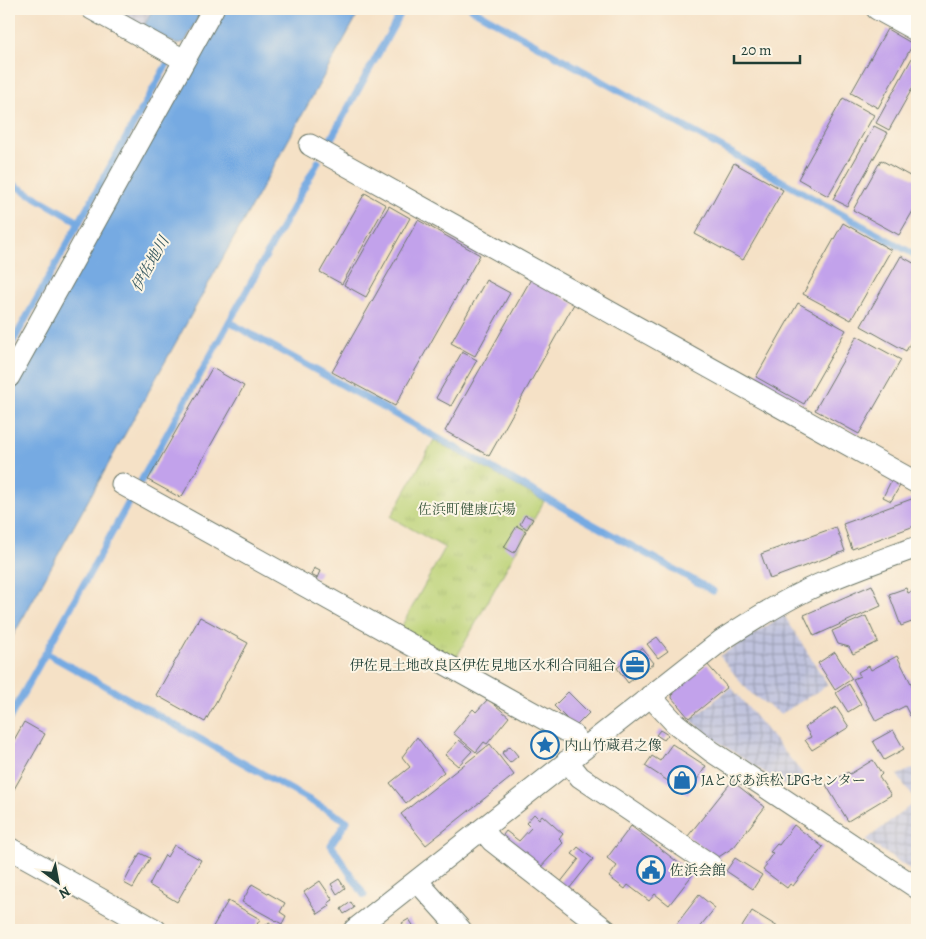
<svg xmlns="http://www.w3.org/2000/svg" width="926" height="939" font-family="Alegreya,'Noto Serif JP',serif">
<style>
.industrial{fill:url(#industrial-grid)}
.park{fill:url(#park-tufts);stroke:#6d8855}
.water{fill:#76aae2;stroke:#4a748b}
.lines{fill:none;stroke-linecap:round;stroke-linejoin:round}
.stream{stroke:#76aae2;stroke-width:7}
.building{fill:#c2a2eb}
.minor-casing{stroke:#6a7667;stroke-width:23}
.minor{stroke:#fff;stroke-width:21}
.labels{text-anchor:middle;stroke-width:4;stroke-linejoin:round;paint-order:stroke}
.park-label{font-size:14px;fill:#3e5b41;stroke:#fcf5e5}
.poi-label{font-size:14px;fill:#1f3d34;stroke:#fcf5e5;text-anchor:start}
.water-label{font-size:15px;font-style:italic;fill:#355860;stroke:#fcf5e5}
</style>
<defs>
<pattern id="industrial-grid" width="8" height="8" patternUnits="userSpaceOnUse" patternTransform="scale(1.25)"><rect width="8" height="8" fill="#bfc2dd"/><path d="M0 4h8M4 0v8" fill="none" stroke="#9b9fb4"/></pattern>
<pattern id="park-tufts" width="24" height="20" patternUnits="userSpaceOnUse" patternTransform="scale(1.25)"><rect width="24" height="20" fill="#bbd276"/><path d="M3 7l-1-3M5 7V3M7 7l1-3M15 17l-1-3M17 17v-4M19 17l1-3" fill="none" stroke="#a0b567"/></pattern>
</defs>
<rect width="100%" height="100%" fill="#fcf5e5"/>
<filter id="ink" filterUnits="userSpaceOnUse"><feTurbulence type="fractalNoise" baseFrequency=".02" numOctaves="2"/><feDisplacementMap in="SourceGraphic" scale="10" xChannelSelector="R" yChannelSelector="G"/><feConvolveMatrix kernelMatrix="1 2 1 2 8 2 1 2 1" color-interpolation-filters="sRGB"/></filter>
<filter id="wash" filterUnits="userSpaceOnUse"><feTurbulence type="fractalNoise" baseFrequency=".0096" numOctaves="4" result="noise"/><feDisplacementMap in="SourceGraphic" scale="20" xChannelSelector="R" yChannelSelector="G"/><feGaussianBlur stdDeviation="1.12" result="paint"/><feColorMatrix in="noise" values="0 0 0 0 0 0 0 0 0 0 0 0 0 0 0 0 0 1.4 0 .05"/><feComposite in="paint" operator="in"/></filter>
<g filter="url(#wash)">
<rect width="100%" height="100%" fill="#f5e1c6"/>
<!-- industrial -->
<path class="industrial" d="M113,9h90l-27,35z
M784,615l44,70 -47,29 -27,-18 -12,-12 -22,-28z
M731,687l72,87 -16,13 -69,-45 -27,-22z
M917,767v107l-51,-34 50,-39 -19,-26z"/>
<!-- park -->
<path class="park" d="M434,440l110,61 -89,159 -55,-31 45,-81 -54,-31z"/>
<!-- water -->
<path class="water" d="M153,9h50l-18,33 -9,2 -32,-18z
M222,9h139l-352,634v-249z"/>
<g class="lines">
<!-- stream -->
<path class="stream" d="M472,9l445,247
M328,144l75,-135
M9,182l70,40
M229,322l484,269
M9,349l158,-285
M141,481l177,-319
M46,653l301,168 -16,24 33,50
M9,719l120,-217"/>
</g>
<g id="blocks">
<!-- building -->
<path class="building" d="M887,29l26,15 -35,64 -27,-15z
M917,49v31l-28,50 -13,-7z
M843,98l31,17 -46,81 -30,-17z
M874,126l14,7 -41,73 -14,-7z
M881,160l36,20v24l-18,31 -46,-25z
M734,163l49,27 -40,70 -48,-26z
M365,193l21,12 -44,79 -22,-12z
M389,206l21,12 -44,79 -22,-12z
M418,220l62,35 -85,151 -63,-34z
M843,223l48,27 -40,70 -48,-26z
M901,256l16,9v66l-11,20 -45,-25z
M531,279l43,25 -85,152 -44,-25z
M486,280l24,13 -35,63 -24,-13z
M798,303l48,27 -42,74 -48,-27z
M857,336l44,24 -42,74 -44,-24z
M462,352l15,8 -26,46 -15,-8z
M212,368l32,18 -63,112 -33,-18z
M892,479l9,5 -10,17 -8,-4z
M917,497v28l-65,24 -9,-25z
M525,515l8,4 -6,10 -7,-5z
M517,526l9,5 -12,22 -10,-6z
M836,527l9,24 -75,28 -9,-25z
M314,568l6,3 -3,7 -6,-3z
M872,585l9,21 -67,30 -10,-21z
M906,588l2,5 9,-4v31l-16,6 -12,-32z
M866,616l12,26 -25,12 -4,-7 -11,-3 -6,-13z
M200,617l48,26 -43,79 -49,-27z
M657,637l11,14 -10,7 -11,-14z
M642,648l12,15 -26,20 -11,-15z
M835,652l17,27 -17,11 -17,-27z
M897,656l20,39v17l-7,4 -5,-10 -29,15 -23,-42 7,-3 -2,-4 11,-6 2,4z
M707,664l20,23 -38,31 -17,-20 1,-6z
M849,684l12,20 -13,8 -12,-19z
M568,692l21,21 -14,14 -21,-21z
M488,699l21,18 -22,27 -3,-2 -8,10 -23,-19 20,-24 3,3z
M836,707l13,20 -37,23 -7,-10 6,-3 -6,-10z
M24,722l21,12 -32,57 -4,-2v-40z
M660,730l8,5 -4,5 -8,-5z
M893,730l11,19 -20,11 -11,-19z
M417,737l27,35 -38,31 -16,-20 20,-16 -8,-10z
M459,740l13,11 -14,15 -13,-11z
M490,744l24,31 -88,70 -25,-31z
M672,744l34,22 -18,28 -43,-28 7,-10 8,5z
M510,746l8,10 -8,7 -8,-10z
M873,760l9,14 -3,3 12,18 -43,26 -22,-36 22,-13 2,2z
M732,781l33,26 -31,40 -17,11 -29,-22z
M534,814l5,5 3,-4 21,19 -4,5 4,4 -24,26 -39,-30 6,-8 13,10 12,-13 -5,-5z
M794,825l29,22 -30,39 -3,-2 -3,4 -24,-18 4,-5 -2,-1 8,-11 -3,-1 7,-8 2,1z
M631,826l62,48 -24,31 -14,-11 -6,7 -21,-16 -3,4 -16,-12 8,-11 -10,-8z
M174,845l27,15 -24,42 -28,-17 16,-30 2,2z
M578,847l15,12 -24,30 -9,-6 19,-24 -7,-5z
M140,853l10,5 -17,30 -9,-5z
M735,858l27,17 -9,14 -27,-18z
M339,879l6,9 -8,6 -6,-10z
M320,881l13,19 -5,3 2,3 -12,8 -14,-22z
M252,884l33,19 -5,9 6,4 -4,8 -40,-22z
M699,895l16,13 -18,22h-16l-6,-4z
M228,901l32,18 -6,11h-43z
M351,902l3,6 -10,6 -3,-5z
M752,911l26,16 -2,3h-36z
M409,919l7,11h-10l-4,-7z
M269,922l12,8h-19z"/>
</g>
</g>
<g filter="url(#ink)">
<use href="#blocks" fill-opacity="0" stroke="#6a7667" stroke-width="1"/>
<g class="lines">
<defs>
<path id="minor" d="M92,9l92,51
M877,9l40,22
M310,145l607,338
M9,377l204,-368
M122,484l451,251 11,14
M650,696l25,27 36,28 206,137
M567,761l13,16 131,88
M482,829l10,12 114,89
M9,848l147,82
M417,881l44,49
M354,930l368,-290c28,-18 56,-36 87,-51 35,-16 72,-29 108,-42"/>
</defs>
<!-- minor casing -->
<use href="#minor" class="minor-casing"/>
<!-- minor -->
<use href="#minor" class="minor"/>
</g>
</g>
<!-- icons -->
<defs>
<symbol id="office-ring" viewBox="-11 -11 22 22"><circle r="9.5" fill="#fcf5e5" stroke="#1f6fb2" stroke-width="1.5"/><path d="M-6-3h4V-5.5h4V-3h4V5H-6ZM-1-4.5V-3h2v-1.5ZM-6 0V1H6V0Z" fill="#1f6fb2"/></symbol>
<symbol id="sight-ring" viewBox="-11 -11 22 22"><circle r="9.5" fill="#fcf5e5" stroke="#1f6fb2" stroke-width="1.5"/><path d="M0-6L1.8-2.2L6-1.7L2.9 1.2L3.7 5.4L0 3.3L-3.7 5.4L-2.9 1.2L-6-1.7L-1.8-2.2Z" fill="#1f6fb2"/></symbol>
<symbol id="shop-ring" viewBox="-11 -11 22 22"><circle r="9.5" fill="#fcf5e5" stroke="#1f6fb2" stroke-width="1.5"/><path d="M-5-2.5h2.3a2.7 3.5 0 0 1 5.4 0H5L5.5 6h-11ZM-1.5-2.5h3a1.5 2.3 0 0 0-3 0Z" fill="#1f6fb2"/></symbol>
<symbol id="civic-ring" viewBox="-11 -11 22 22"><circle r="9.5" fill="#fcf5e5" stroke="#1f6fb2" stroke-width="1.5"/><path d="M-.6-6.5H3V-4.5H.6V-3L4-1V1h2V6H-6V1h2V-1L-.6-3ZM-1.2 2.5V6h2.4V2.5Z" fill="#1f6fb2"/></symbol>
</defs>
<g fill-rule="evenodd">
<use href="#office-ring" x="619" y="649" width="32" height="32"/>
<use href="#sight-ring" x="529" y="729" width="32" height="32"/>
<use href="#shop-ring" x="666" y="764" width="32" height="32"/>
<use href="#civic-ring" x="635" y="854" width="32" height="32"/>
</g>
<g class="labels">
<!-- park labels -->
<g class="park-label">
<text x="467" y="514">佐浜町健康広場</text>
</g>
<!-- poi labels -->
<g class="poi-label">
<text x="616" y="670" text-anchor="end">伊佐見土地改良区伊佐見地区水利合同組合</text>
<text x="564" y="750">内山竹蔵君之像</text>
<text x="701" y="785">JAとぴあ浜松 LPGセンター</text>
<text x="670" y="875">佐浜会館</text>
</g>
<!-- water labels -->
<g class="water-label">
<text transform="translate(150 264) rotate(-61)" y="5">伊佐地川</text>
</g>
</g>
<!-- margin -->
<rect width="926" height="939" fill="none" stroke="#fcf5e5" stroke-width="30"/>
<!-- north arrow -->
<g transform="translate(58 882) rotate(148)" stroke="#fcf5e5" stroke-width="4" paint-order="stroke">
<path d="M0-4L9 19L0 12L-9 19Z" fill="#1f3d34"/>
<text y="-8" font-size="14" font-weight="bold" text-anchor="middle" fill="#1f3d34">N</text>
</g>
<!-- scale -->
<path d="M734 55v8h66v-8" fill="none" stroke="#1f3d34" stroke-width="2.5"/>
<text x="741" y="55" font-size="15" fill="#1f3d34" stroke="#fcf5e5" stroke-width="4" paint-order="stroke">20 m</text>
</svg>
